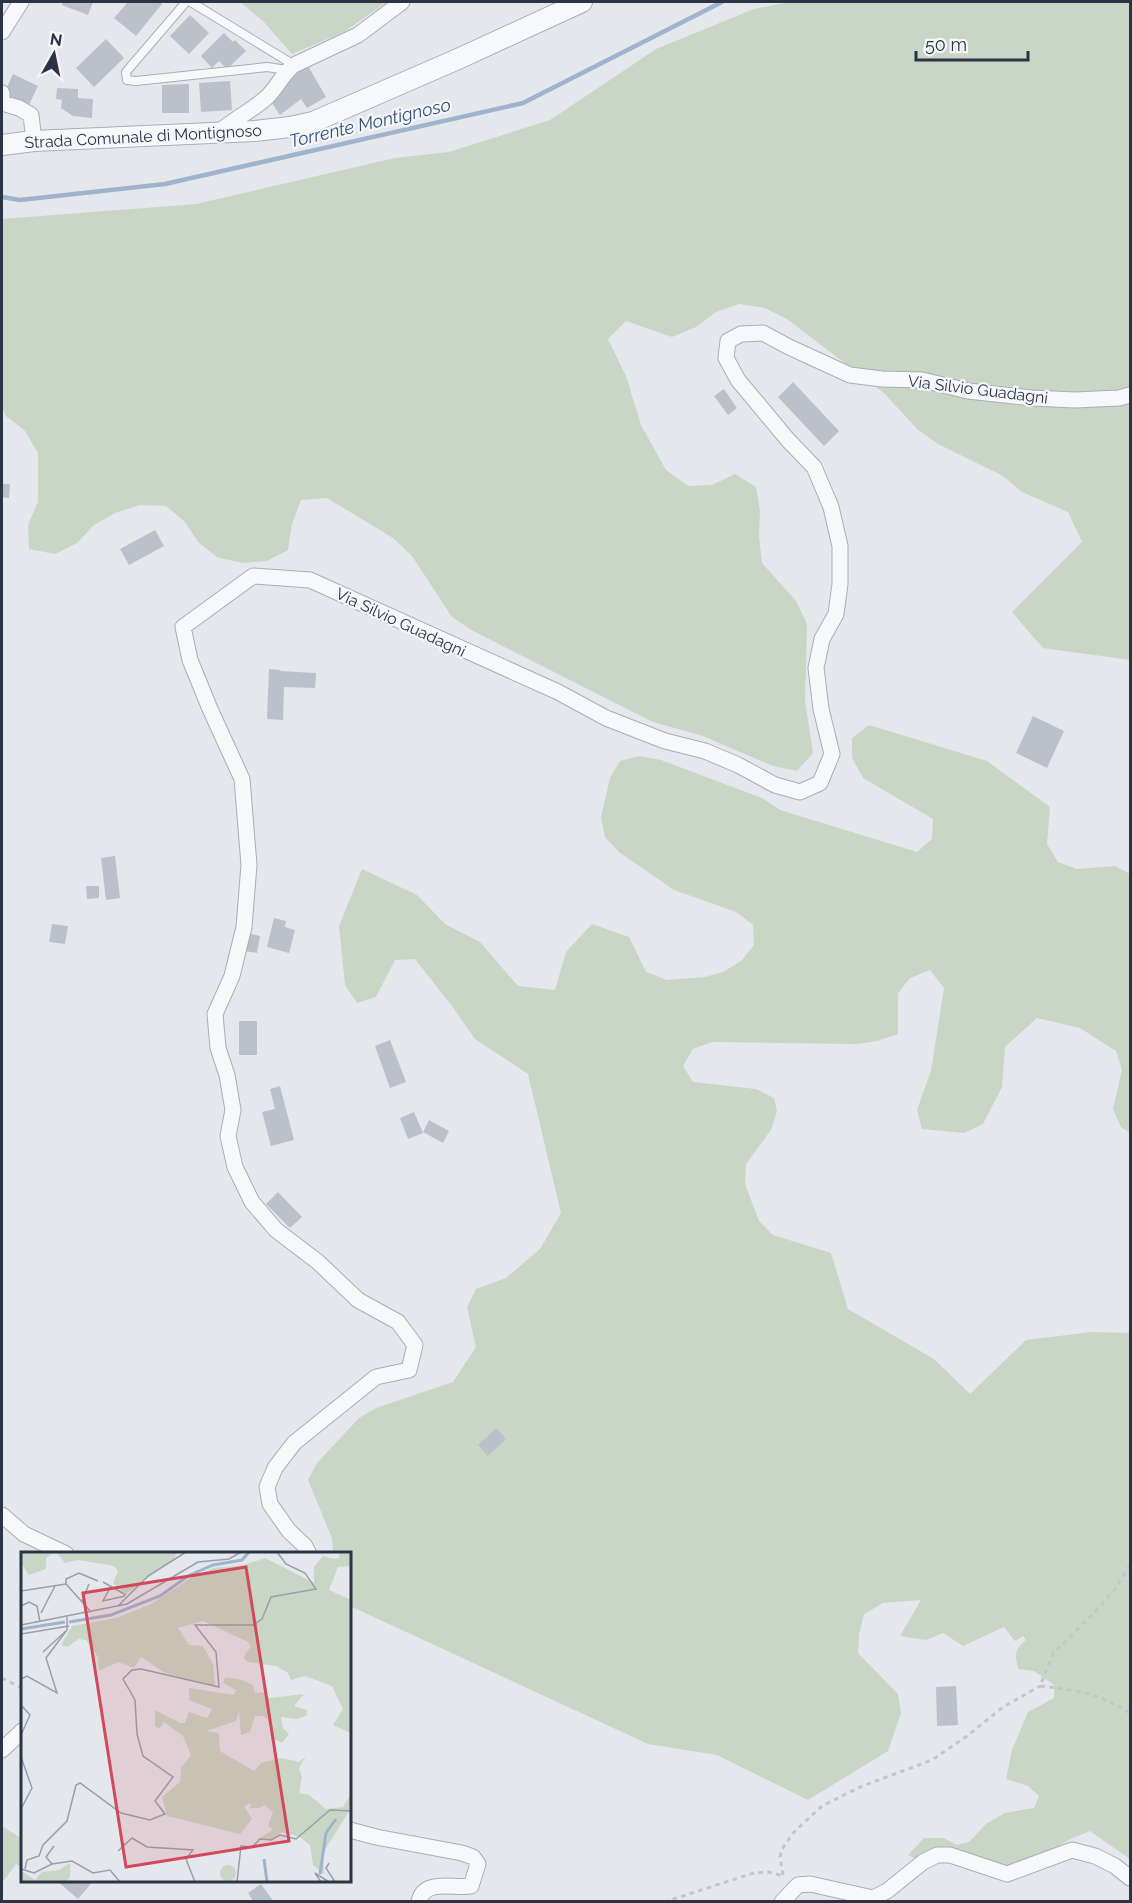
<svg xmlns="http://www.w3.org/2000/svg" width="1132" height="1903" font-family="Raleway,sans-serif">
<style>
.green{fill:#c9d6c5}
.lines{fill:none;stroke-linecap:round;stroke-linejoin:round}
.stream{stroke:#9fb4cc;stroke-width:4.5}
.building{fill:#bbc0ca}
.service-casing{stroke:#a9aeb7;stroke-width:10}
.minor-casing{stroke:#a9aeb7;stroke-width:17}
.tertiary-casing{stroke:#a9aeb7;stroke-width:22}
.path{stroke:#c2c5cb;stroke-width:3;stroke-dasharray:4.5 4.5;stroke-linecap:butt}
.service{stroke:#f7f8fa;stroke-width:8}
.minor{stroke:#f7f8fa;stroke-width:15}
.tertiary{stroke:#f7f8fa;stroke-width:20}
.labels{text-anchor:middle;stroke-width:4.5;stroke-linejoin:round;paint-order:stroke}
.street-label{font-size:16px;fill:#2b3445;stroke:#f4f6f9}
.water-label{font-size:18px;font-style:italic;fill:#34527a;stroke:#f4f6f9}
.inset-river{fill:none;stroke:#9fb4cc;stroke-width:3}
.inset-road{fill:none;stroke:#9a9fa9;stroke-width:1.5}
.view{fill:#d1495b;fill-opacity:0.15;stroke:#d1495b;stroke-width:3}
.inset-edge{fill:none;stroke:#2b3445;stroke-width:3}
</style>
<rect width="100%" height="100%" fill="#e4e7ec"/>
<!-- green -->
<path class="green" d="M240,2h147l-43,30 -52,22 -28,-32z
M790,2h340v658l-87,-12 -31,-36 70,-70 -14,-30 -46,-20 -19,-16 -65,-32 -21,-15 -33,-36 -97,-74 -22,-11 -26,-4 -23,8 -20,15 -24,10 -46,-16 -18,18 18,37 15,49 25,45 22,16 24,-1 23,-11 21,13 4,24 -1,26 3,26 34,38 11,23 -2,77 8,52 -16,18 -24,-5 -70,-30 -50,-14 -180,-91 -21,-14 -40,-61 -19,-18 -66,-40 -26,2 -9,24 -4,26 -21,11 -25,2 -25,-6 -19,-15 -13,-20 -19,-16 -26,-1 -25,8 -21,12 -17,18 -22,11 -26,-5 -1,-24 10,-23v-49l-13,-22 -19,-15 -4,-9v-188l194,-15 199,-46 54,-6 101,-32 106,-71 98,-40z
M869,725l118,36 63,46 -3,37 11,18 19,7 38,-3 15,8v259l-9,-6 -8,-18 9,-39 -6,-19 -36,-23 -43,-10 -32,29 -3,40 -19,37 -19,9 -42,-4 -5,-19 14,-39 13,-83 -14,-18 -20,8 -12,15v41l-21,7 -20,3 -145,-2 -19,7 -10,17 10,16 63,7 18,9 3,13 -6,19 -25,34 -1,20 14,37 14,14 58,18 17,56 86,50 36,35 56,-54 66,-8 38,1v526l-40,-28 -22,9 -16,10 -44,17 -27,-5 -63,-2 -10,-5 16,-17h20l13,7 12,-3 17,-18 19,-11 29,-5 5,-12 -11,-10 -22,-7 6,-29 16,-38 26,-14v-13l-20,-14 -16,-2c-3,-15 -4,-19 8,-29l-3,-4 -8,5 -11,-14 -41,19 -20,-13 -17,7 -26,-4 21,-36 -38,3 -19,11 -5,20 -1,19 40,41 3,19 -13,38 -80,49 -91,-45 -69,-11 -298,-138v-52l-17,-1 -1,-15 -24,-58 9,-17 42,-45 17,-10 77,-26 23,-35 -9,-40 9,-18 30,-11 34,-29 21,-36 -33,-139 -53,-35 -23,-33 -37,-47 -20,1 -19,37 -19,6 -12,-18 -6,-59 23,-57 55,26 28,29 35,18 38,44 37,4 11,-38 26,-28 37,13 17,35 21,8 38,-3 18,-5 18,-11 13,-16 -1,-20 -17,-13 -62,-22 -55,-38 -14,-15 -4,-20 9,-39 10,-17 19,-5 22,4 101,38 18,12 137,42 15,-13 1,-20 -70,-41 -11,-20v-20z
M2,1826l19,12 1,30 -6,-4 -14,19z"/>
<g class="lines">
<!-- stream -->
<path class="stream" d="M2,197l18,3 145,-16 358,-81 199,-101"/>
</g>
<!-- building -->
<path class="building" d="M63,2h30l-5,13 -26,-10z
M128,2h31l3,2 -26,32 -22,-18z
M190,15l19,18 -20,21 -19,-18z
M224,33l9,9 2,-2 11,11 -19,18 -8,-8 -7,7 -11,-12z
M106,39l18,19 -30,29 -18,-19z
M308,66l18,31 -19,11 -6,-9 -21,16 -8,-12 20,-28z
M13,74l25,12 -11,23 -24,-13z
M230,81l2,29 -31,2 -2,-29z
M189,84v29h-27v-28z
M57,88l21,1v9l15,1 -1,19 -19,-2 -12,-8 1,-8 -6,-1z
M793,382l46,49 -15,15 -46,-49z
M724,389l13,19 -9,7 -14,-19z
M2,484h8l-1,14 -7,-1z
M155,530l9,16 -35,19 -9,-16z
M269,669l11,1v1l36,2 -1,15 -31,-1 -1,33 -16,-1z
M1033,716l31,15 -17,37 -31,-15z
M115,856l5,42 -14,2 -5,-42z
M86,886h13v12l-12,1z
M274,918l12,3 -1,6 10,3 -6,23 -22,-6z
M52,924l16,2 -3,18 -16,-2z
M247,933l13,3 -3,17 -13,-2z
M239,1021h18v34h-18z
M390,1040l16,42 -16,6 -15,-42z
M280,1086l14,54 -23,6 -9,-34 13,-3 -5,-20z
M414,1112l9,21 -15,6 -8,-21z
M429,1120l20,11 -6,12 -20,-11z
M278,1192l24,25 -12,11 -24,-24z
M496,1428l10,11 -18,17 -10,-11z
M956,1686l2,39 -21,1 -1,-39z
M56,1880h38l-16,19z
M261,1884l13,18h-20l-6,-9z"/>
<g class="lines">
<defs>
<path id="service" d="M186,2l-60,70 1,8 9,1 131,-14 20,3
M191,2l103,63"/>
<path id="minor" d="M2,32l19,-30
M2,93v10l17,5 12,7 3,26
M219,132c15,-13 32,-21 47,-34 11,-10 16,-24 28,-33l64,-30 44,-33
M2,1515l22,19 42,20
M309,1554l-4,-8 -16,-15 -19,-27 -3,-17 8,-19 19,-25 82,-66 33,-7 6,-25 -17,-23 -40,-22 -40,-38 -42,-32 -24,-28 -17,-35 -7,-31 5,-26 -6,-35 -9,-27 -3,-34 17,-38 12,-49 5,-62 -7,-86 -32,-70 -20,-49 -7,-33 70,-51 57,4 248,112 48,26 59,23 40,10 33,14 37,20 25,7 20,-9 12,-29 -11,-45 -5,-41 6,-29 14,-25 4,-30v-38l-9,-39 -17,-40 -26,-27 -50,-60 -12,-22 2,-17 13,-7 22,-1 26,14 61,28 32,4 40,1 46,11 64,7 43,2 44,-2 11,-3
M2,1750l20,-19
M350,1830l26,7 86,16 11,4 5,7 -7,22c-16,3 -48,-8 -52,16
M782,1902l16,-17 12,-1 63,14 14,-7 36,-29 14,-7h13l57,19 65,-24 23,6 20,10 15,12"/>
<path id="tertiary" d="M2,145l32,-4 221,-10 35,-4 23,-5 145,-63 124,-57"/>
</defs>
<!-- service casing -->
<use href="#service" class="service-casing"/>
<!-- minor casing -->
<use href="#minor" class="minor-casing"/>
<!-- tertiary casing -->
<use href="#tertiary" class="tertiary-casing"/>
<!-- path -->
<path class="path" d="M1130,1565l-15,24 -21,24 -41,41 -13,32c37,4 59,7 90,27
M2,1678l20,10
M783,1875l-3,-18 2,-8 12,-17 28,-26 38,-19 72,-27 35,-24 36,-29 37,-21
M664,1902l90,-29 14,-1 16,4"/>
<!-- service -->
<use href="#service" class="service"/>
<!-- minor -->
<use href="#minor" class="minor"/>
<!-- tertiary -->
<use href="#tertiary" class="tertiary"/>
</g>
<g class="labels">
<!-- street labels -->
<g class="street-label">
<text transform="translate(143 136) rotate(-3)" y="6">Strada Comunale di Montignoso</text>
<text transform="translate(978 389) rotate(7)" y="6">Via Silvio Guadagni</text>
<text transform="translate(401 622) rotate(25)" y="6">Via Silvio Guadagni</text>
</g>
<!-- water labels -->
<g class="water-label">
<text transform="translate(370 123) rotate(-13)" y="6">Torrente Montignoso</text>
</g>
</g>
<!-- overview -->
<g transform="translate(21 1552)">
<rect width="330" height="330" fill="#e4e7ec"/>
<path d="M0,0h34l-9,6v11l-17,6 -8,-12zM35,0h121l-3,7 -48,35 -13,-11 5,-12 -4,-5 -36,-6 -13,3zM319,0h11v14l-13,1 -9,23 22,10v133l-18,-8 10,-16 -11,-23 -27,-10 -14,4 -3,-7 -12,-7 -28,-4 -5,-4 8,-12 -3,-4 -45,-21 -25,7 11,17 14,1 10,18 2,22 -50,-13 -24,-16 -7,11 -16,-6 -19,9 -1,-14 -12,-17 -7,-1 -12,8 -6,-2 11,-19 44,-8 35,-14 41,-27 22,-9 30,-3 21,-7 49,25v-16l9,-11 11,3 5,-1zM204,125l17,3 11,5 2,8 8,-1 7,6 34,-4 -10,12 13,4v5l-9,4 -17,-2 2,11 6,6 -7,9 -8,-4 -6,-20 -6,-3h-7l-5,16 -9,3 -2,-24 -3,10 -30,10 13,2 1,18 34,20 7,-8 21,-5 17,4 7,-6 -7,12 3,9 -3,16 10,2 17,14 17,-2 8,-13v14l-28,45 1,21 -11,-9 -3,-20 -10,-8 -18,-5 -11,7 -15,1 17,-10 -5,-4 5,-14 -8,-7 -6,3h-9l1,-5 -7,3 8,13 -12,15 -73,-18 -5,-19 18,-15 1,-14 10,-13 -8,-19 -19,-14 -4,6 -5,-1v-17l25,13h5l4,-11 18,6 5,-9 -23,-9v-12l45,7 2,-5 -13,-7zM49,311v14l-4,5h-45v-11l14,9 7,-8 17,-2zM199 321a8 8 0 1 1 16 0a8 8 0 1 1-16 0Z" fill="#c9d6c5"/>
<path class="inset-river" d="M48,70l42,-7 49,-19 28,-20 25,-11 29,-5 7,-8M0,77l44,-7M243,307l3,23M299,322l6,-41 10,-14"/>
<path class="inset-road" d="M82,30l23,13M89,36l-7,13 22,-5M0,39l45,-7M61,49l7,-17M0,54l8,-4 8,4 3,16M97,54l30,-30 38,-24M70,60l-25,-28v-5l13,-6 19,8M20,61l14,-27M0,73l106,-21 71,-42 31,-3 12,-7M0,82l48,-8M22,100l24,-22M0,127l6,-3 30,17 -11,-35 21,-28v-13M0,153l9,10 -9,20M0,205l11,31 -11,21M97,299l14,-13 15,9 46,3 -7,9 9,23M308,311l-3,5 9,14M31,312l-6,-7 8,-11M0,317l13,4 18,-9 20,-3 21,12 17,-3 10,12M4,317l2,-9 12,-4 4,-11 24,-24 9,-36 4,-2 41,30 29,7 15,-6 -10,-13 18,-24 -30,-21 -6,-22 -2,-34 -12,-21 9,-9 9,-1 78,18 -3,-35 -21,-27h58l9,-6 9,-22 45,-8 -11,-16 -19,-9 -9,-12M216,330l4,-36 11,1 8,-8 11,1 9,-5 16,4 34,-29 21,1M300,330l-6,-9 14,9"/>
<path class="view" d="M225,15l43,274 -163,26 -43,-274z"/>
<rect width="330" height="330" class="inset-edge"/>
</g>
<!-- border -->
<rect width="1132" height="1903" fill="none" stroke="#2b3445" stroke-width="6"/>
<!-- north arrow -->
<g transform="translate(54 54) rotate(9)" stroke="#f4f6f9" stroke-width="4.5" paint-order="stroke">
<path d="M0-4.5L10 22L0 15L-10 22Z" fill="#2b3445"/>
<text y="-9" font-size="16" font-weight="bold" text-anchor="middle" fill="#2b3445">N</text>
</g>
<!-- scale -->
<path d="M916 51v9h112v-9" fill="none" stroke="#2b3445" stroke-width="3"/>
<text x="925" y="51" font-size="18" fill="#2b3445" stroke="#f4f6f9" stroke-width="4.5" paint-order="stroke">50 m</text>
</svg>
